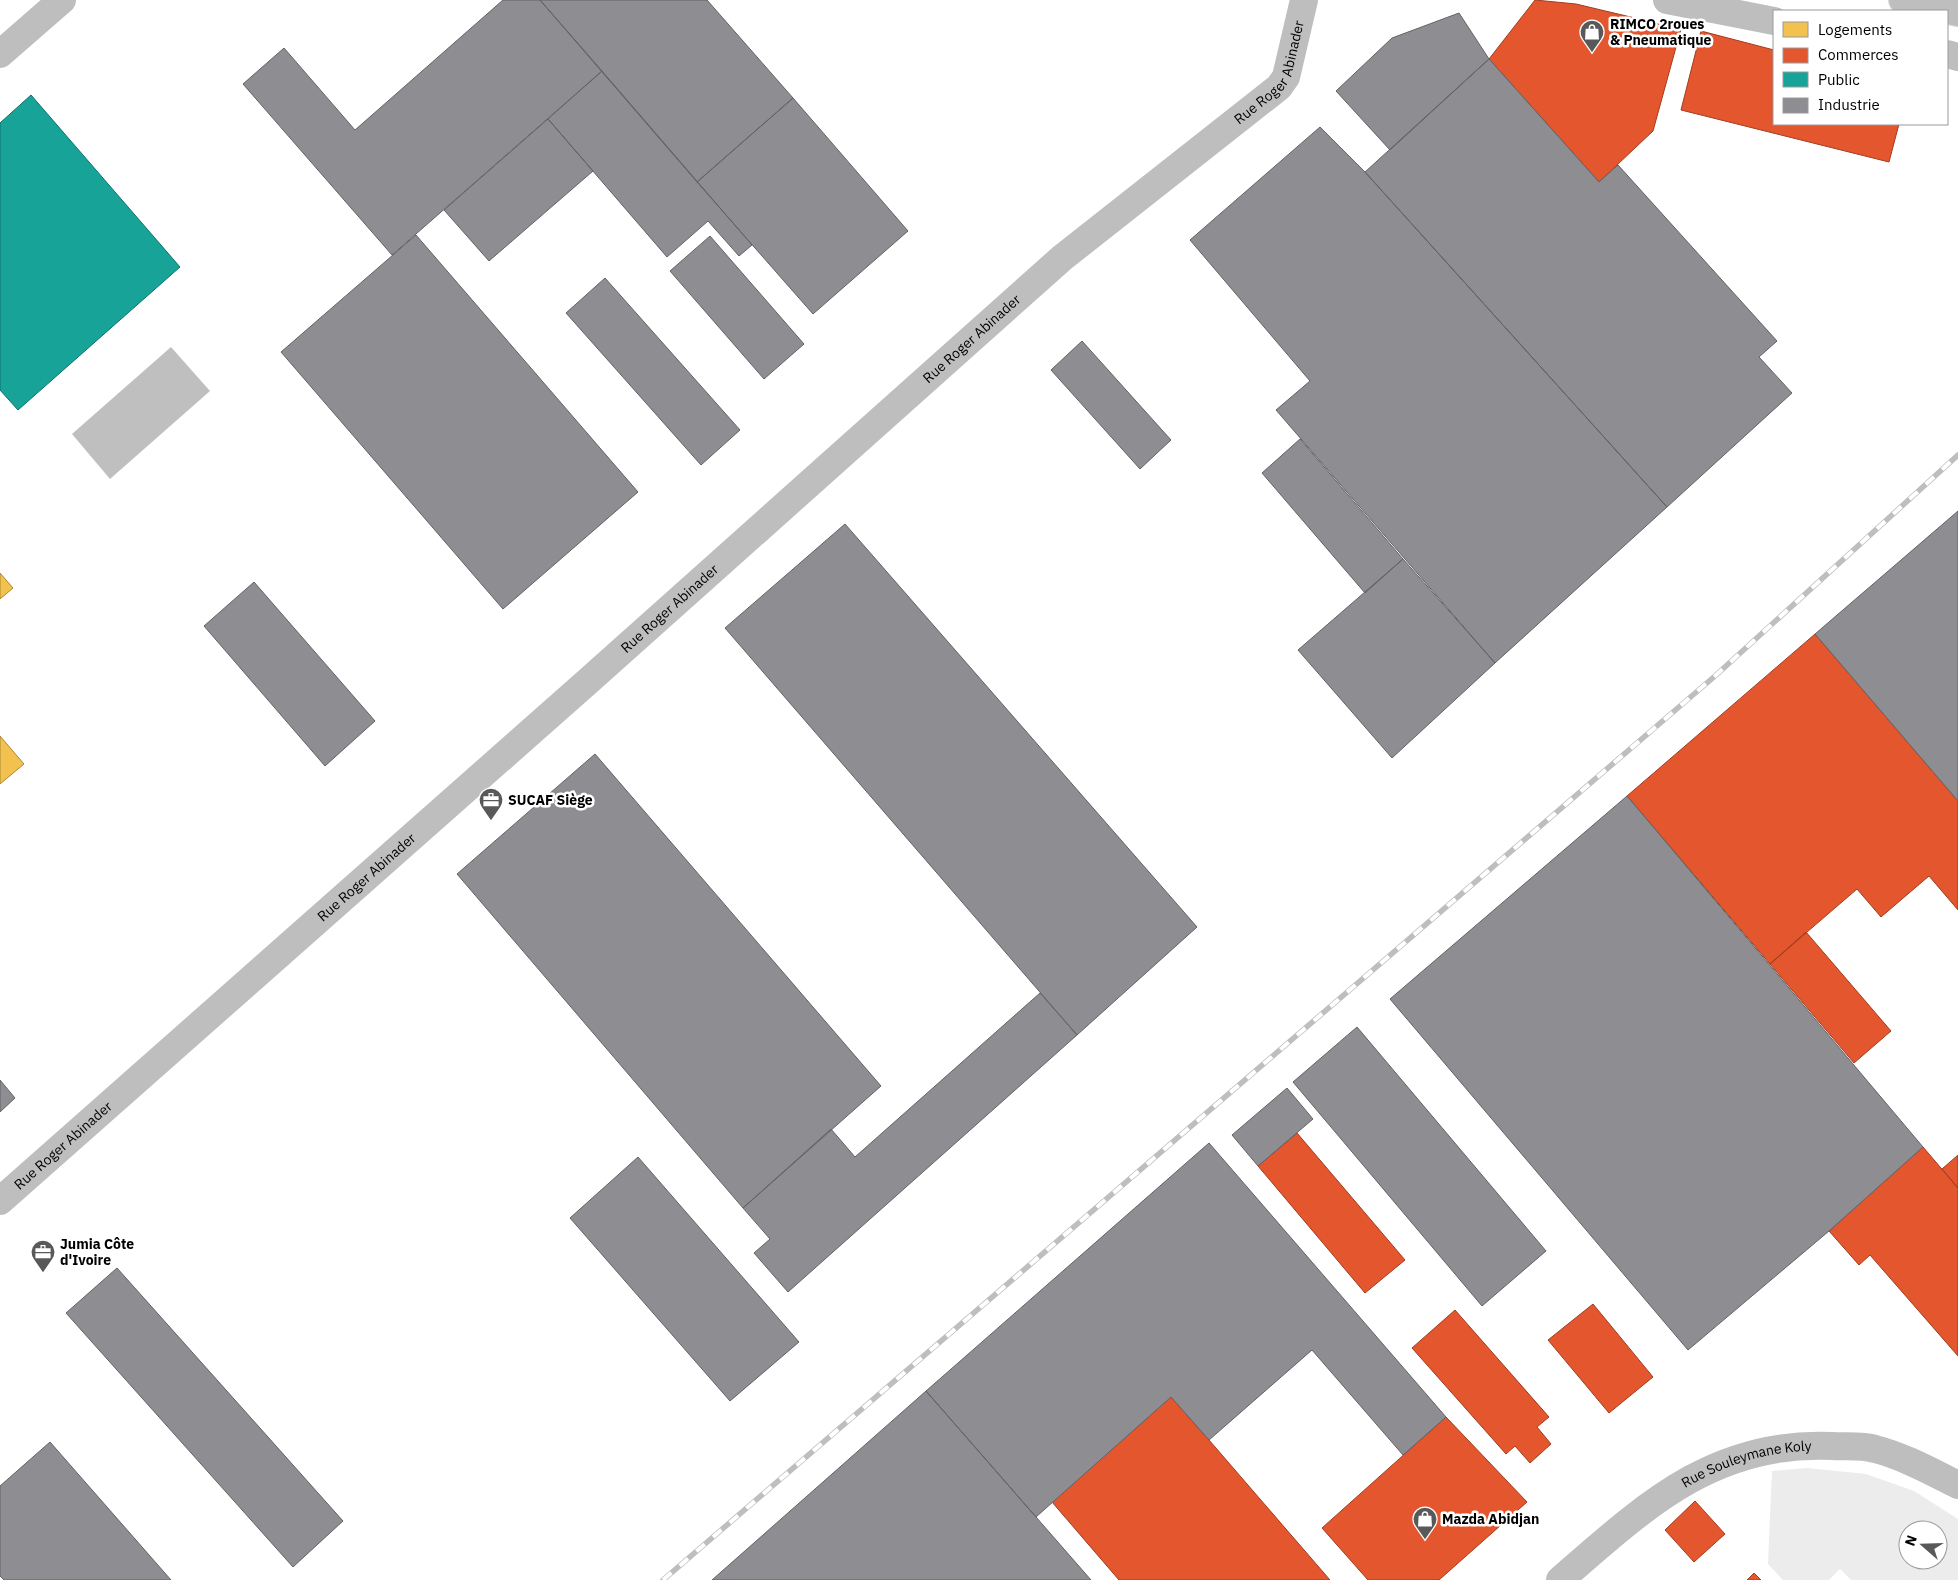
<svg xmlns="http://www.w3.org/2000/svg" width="1958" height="1580" font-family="'IBM Plex Sans',sans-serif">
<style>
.green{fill:#ececec;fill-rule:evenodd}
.water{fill:#bfbfbf}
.homes{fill:#f2c14e;stroke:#a98737}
.shops{fill:#e4572e;stroke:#a03d20}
.public{fill:#17a398;stroke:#10726a}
.industry{fill:#8d8d92;stroke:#636366}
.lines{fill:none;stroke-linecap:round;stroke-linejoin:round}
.major-casing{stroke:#dbdbdb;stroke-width:30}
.minor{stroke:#bebebe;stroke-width:28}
.major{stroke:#bebebe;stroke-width:28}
.rail-casing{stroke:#bebebe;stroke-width:5.5}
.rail{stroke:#fff;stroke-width:4;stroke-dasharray:11;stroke-linecap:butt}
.labels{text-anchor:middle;stroke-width:5;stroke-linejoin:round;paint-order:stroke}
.poi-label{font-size:14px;font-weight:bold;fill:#000;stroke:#fff;text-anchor:start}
.street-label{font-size:14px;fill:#000;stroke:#fff}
</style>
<rect width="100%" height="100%" fill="#fff"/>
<!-- green -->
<path class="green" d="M1807,1468l59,6 48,17 44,28v61h-107l-11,-11 -11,11h-46l-15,-16 4,-93zM1908,1530h30v30h-30z"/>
<!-- water -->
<path class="water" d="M171,347l39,44 -100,88 -38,-45z"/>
<!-- homes -->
<path class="homes" d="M0,573l13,15 -13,11z
M0,736l24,28 -24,20z"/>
<!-- shops -->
<path class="shops" d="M1535,0l41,4 105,25 -28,102 -54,51 -110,-123z
M1701,31l73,19v74h125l-10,38 -208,-52z
M1815,634l143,167v109l-29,-34 -48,41 -24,-28 -87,75 -143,-168z
M1806,932l85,99 -37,32 -84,-99z
M1297,1133l108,127 -40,33 -107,-127z
M1923,1147l35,41v168l-88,-101 -11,10 -30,-34z
M1958,1155v33l-16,-19z
M1593,1304l60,73 -44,36 -61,-73z
M1455,1310l94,107 -12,10 14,17 -21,19 -15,-17 -9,8 -94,-106z
M1171,1397l38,43 121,140h-211l-67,-78z
M1446,1417l81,85 -88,78h-71l-46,-52z
M1695,1501l30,33 -31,28 -29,-32z
M1754,1573l7,7h-14z"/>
<!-- public -->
<path class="public" d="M31,95l149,172 -162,143 -18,-20v-267z"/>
<!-- industry -->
<path class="industry" d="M503,0h37l62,71 -210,184 -149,-171 41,-36 71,82z
M540,0h167l86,98 -96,84z
M1459,13l30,46 -99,91 -54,-59 56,-53z
M1489,59l110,123 19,-17 159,176 -18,16 33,36 -125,114 -302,-335z
M602,71l150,174 -13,11 -31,-35 -41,36 -119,-138z
M793,98l115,133 -95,83 -116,-132z
M548,119l45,52 -104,90 -45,-51z
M1320,127l45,45 302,335 -172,156 -219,-253 34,-29 -120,-141z
M416,235l222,257 -135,117 -222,-257z
M710,236l94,108 -40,35 -94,-108z
M605,278l135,152 -39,35 -135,-152z
M1082,341l89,99 -31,29 -89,-99z
M1300,439l103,120 -38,34 -103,-120z
M1958,511v290l-143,-167z
M845,524l352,403 -120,108 -352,-407z
M1403,559l92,104 -103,95 -94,-108z
M254,582l121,139 -50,45 -121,-140z
M595,754l286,332 -138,122 -286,-334z
M1627,796l296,351 -94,84 -141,119 -298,-351z
M1040,993l37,42 -289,257 -34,-39 16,-14 -27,-31 88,-79 24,28z
M1357,1027l189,224 -64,55 -189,-224z
M0,1080l15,18 -15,14z
M1287,1088l26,31 -55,47 -26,-31z
M1209,1143l237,274 -43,38 -91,-105 -103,90 -38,-43 -135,120 -110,-126z
M638,1157l161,185 -69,59 -160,-183z
M117,1268l226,253 -50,46 -227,-254z
M926,1391l165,189h-379z
M50,1442l121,138h-167l-4,-4v-90z"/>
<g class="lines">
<defs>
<path id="major" d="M1903,0l55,12"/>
</defs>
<!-- major casing -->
<use href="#major" class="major-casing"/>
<!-- minor -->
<g class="minor">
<path d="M1667,0l107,21"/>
<path d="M0,54l62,-54"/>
<path d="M1947,54l11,3"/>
<path id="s1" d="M0,1201l586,-518 476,-425 217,-171 7,-10 18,-77"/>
<path id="s2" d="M1560,1580c84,-73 154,-140 273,-134 13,1 29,-1 42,3 28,7 57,23 83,36"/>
</g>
<!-- major -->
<use href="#major" class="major"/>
<defs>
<path id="rail" d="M663,1580l1052,-904 243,-221"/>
</defs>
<!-- rail casing -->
<use href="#rail" class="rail-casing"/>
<!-- rail -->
<use href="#rail" class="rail"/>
</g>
<!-- icons -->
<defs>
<symbol id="shop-pin" viewBox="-11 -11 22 30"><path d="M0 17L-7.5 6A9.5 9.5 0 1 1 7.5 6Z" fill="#595959" stroke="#fff"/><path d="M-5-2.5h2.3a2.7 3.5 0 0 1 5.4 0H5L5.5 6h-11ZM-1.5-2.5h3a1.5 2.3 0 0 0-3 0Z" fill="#fff"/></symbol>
<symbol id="office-pin" viewBox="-11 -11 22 30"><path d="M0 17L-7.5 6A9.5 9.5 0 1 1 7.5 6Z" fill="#595959" stroke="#fff"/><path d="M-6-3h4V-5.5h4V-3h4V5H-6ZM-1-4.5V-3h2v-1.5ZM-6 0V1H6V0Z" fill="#fff"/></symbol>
</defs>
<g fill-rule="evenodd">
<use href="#shop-pin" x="1578" y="18" width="28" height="38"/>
<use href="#office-pin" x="477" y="786" width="28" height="38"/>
<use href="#office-pin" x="29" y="1238" width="28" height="38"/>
<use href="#shop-pin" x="1411" y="1505" width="28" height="38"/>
</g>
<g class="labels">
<!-- poi labels -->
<g class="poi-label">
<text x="1610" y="29">RIMCO 2roues<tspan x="1610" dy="16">&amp; Pneumatique</tspan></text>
<text x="508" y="805">SUCAF Siège</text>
<text x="60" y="1249">Jumia Côte<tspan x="60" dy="16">d'Ivoire</tspan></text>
<text x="1442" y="1524">Mazda Abidjan</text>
</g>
<!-- street labels -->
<g class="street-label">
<text dy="5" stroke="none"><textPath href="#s1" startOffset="1704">Rue Roger Abinader</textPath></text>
<text dy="5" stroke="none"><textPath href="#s1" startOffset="1299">Rue Roger Abinader</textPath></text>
<text dy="5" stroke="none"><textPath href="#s1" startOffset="894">Rue Roger Abinader</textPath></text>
<text dy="5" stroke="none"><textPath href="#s1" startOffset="489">Rue Roger Abinader</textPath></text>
<text dy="5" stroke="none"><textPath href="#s1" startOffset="84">Rue Roger Abinader</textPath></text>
<text dy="5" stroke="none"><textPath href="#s2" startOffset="224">Rue Souleymane Koly</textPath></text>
</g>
</g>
<!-- legend -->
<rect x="1773" y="10" width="175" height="115" fill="#ffffff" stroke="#999999"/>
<rect x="1783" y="22" width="25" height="15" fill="#f2c14e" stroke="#999999"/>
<text x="1818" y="35" font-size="15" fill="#000000">Logements</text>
<rect x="1783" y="48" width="25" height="15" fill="#e4572e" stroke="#999999"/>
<text x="1818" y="60" font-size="15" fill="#000000">Commerces</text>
<rect x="1783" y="72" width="25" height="15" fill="#17a398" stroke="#999999"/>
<text x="1818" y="85" font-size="15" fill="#000000">Public</text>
<rect x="1783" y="98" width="25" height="15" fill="#8d8d92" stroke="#999999"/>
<text x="1818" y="110" font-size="15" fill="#000000">Industrie</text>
<!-- north arrow -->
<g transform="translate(1923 1545) rotate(290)"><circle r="24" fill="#ffffff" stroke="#999999"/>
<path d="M0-4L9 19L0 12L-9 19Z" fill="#595959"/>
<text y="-8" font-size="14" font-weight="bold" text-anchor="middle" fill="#000000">N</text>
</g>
</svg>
